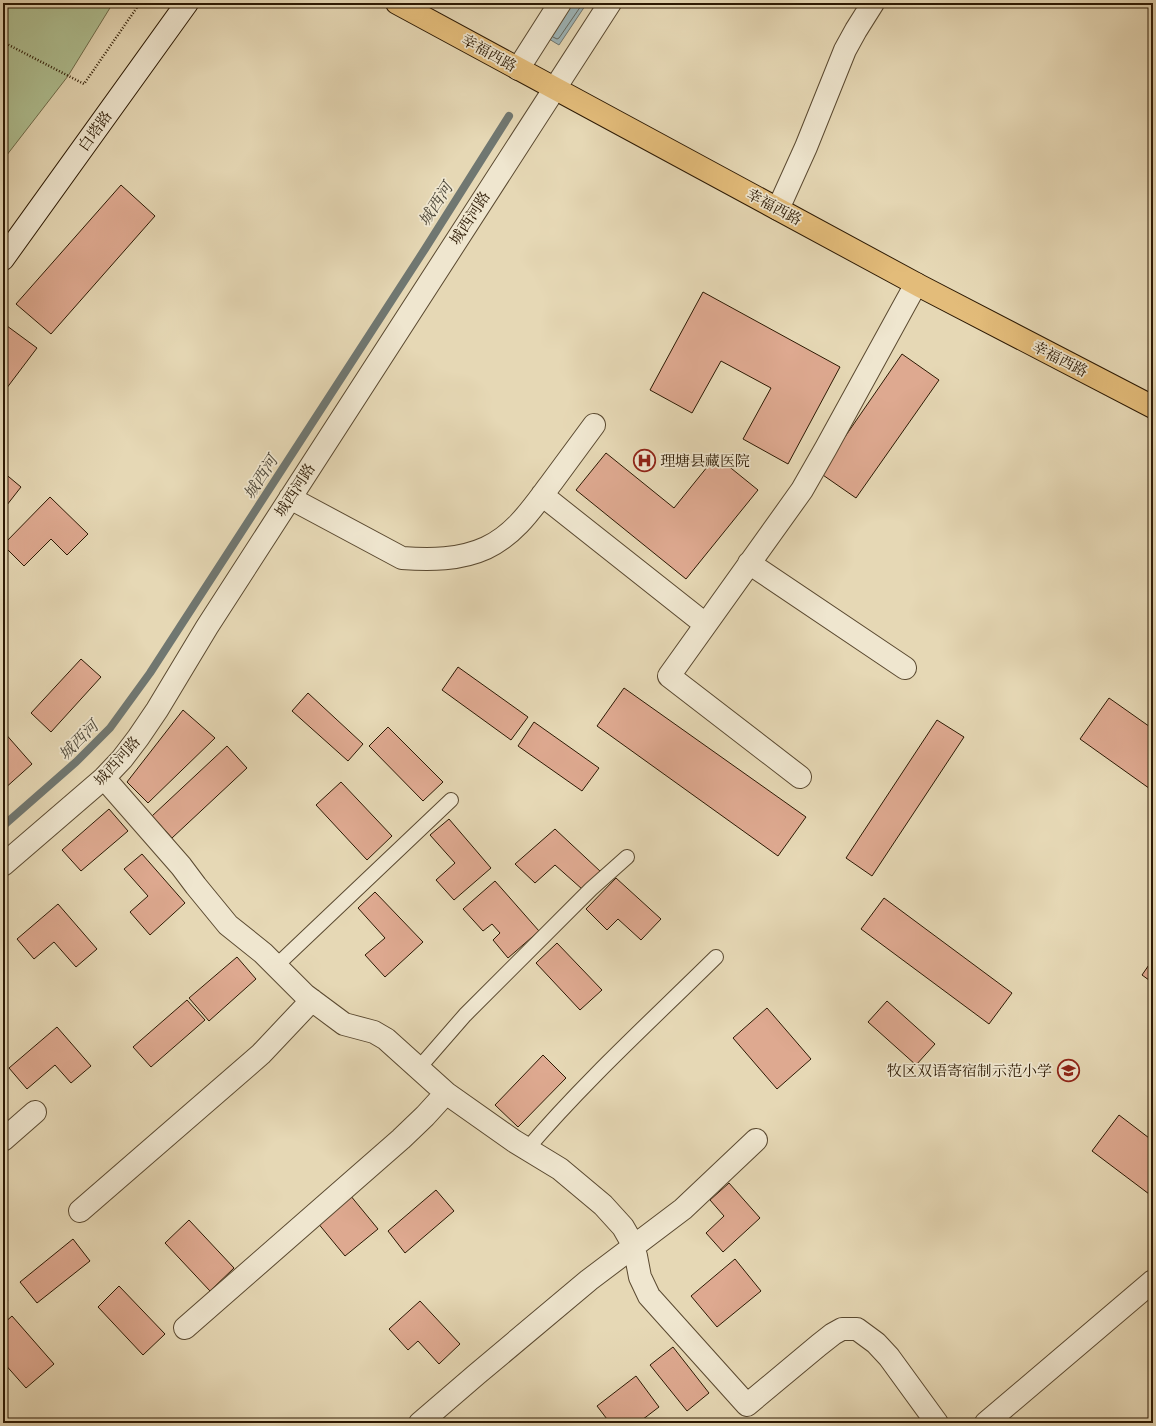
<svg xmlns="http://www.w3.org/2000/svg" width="1156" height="1426" font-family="Alegreya,'Noto Serif SC',serif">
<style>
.green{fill:#afc092;stroke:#6e6c4a}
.water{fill:#9db6ba;stroke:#707771}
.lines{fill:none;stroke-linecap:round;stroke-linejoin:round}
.shore{stroke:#64685e;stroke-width:1}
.stream{stroke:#707771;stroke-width:8}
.building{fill:#dea990;stroke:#2c1903}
.lane-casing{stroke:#5a4930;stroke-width:16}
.street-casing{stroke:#5a4930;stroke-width:24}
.secondary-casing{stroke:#2c1903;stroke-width:24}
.primary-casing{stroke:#2c1903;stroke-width:24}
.path{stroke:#2c1903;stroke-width:2.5;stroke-dasharray:1 2;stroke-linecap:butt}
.lane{stroke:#efe6cf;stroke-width:14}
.street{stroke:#efe6cf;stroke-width:22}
.secondary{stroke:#efe6cf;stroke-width:22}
.primary{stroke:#e3bc7a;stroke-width:22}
.labels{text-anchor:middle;stroke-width:3.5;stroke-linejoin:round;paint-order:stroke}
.street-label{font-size:15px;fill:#2c1903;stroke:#efe6cf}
.poi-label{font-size:15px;fill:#2c1903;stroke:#efe6cf;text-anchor:start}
.water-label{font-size:16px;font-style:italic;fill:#4e483a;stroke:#efe6cf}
</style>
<rect width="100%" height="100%" fill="#e6d8b5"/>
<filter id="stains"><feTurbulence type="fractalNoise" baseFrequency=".005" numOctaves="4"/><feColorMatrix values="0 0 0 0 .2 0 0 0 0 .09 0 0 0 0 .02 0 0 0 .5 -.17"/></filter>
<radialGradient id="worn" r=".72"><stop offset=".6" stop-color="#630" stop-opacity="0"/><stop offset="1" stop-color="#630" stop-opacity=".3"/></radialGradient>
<!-- green -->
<path class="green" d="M3,3h110l-45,73 -65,84z"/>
<!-- water -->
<path class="water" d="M566,3h21l-28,42 -15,-9z"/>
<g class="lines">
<!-- shore -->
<path class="shore" d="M553,37l4,2 2,-1 24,-35"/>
<!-- stream -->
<path class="stream" d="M3,826l73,-64 34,-34 40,-55 275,-424 84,-133"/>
</g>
<!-- building -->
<path class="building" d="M121,185l34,31 -104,118 -35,-30z
M703,292l137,75 -52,97 -45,-25 28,-51 -50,-27 -29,52 -42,-23z
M3,323l34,25 -34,45z
M902,354l37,26 -83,118 -36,-25z
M606,453l68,55 42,-52 42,34 -72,89 -110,-89z
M3,472l18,15 -18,23z
M50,497l38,37 -21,21 -16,-16 -27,27 -21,-21z
M81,659l20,18 -50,55 -20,-19z
M458,667l70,50 -17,23 -69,-50z
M624,688l182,129 -28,39 -181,-130z
M308,693l55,51 -15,17 -56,-50z
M1109,698l44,31v62l-73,-52z
M183,710l32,28 -67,65 -21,-21z
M937,720l27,17 -92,139 -26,-18z
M534,722l65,46 -17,23 -64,-45z
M388,727l55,55 -20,19 -54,-55z
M3,731l29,33 -29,26z
M227,746l20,22 -75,70 -20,-22z
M341,782l51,54 -25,24 -51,-55z
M109,809l19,22 -47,40 -19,-21z
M449,819l42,49 -37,32 -18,-20 19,-17 -25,-28z
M555,829l46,43 -19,17 -27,-24 -20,18 -20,-19z
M142,854l43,49 -35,32 -20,-23 18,-16 -24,-27z
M616,878l45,41 -20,21 -23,-21 -11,11 -21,-21z
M495,881l44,50 -31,27 -15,-18 7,-7 -8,-9 -9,7 -20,-22z
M375,892l48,50 -38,35 -20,-22 20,-17 -27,-30z
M884,898l128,95 -23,31 -128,-95z
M58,904l39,45 -21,18 -22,-25 -20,17 -17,-20z
M557,943l45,47 -22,20 -44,-47z
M237,957l19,22 -47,42 -20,-23z
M1153,959v24l-11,-8z
M187,1000l18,20 -54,47 -18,-20z
M887,1001l48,43 -19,21 -48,-43z
M767,1008l44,51 -34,30 -44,-51z
M57,1027l34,39 -20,17 -16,-18 -28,24 -18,-21z
M543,1055l23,23 -48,49 -23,-22z
M1119,1115l34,26v56l-61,-46z
M729,1183l31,35 -37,34 -17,-19 18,-17 -14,-16z
M436,1190l18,21 -49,42 -17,-22z
M350,1195l28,34 -33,27 -28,-34z
M189,1220l45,48 -24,23 -45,-48z
M73,1239l17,22 -53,42 -17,-21z
M735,1259l26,32 -44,36 -26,-31z
M119,1286l46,48 -22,21 -45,-48z
M3,1295l5,6 -5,5z
M420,1301l40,43 -21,20 -21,-23 -10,9 -19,-21z
M12,1316l42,48 -28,24 -23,-26v-38z
M673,1347l36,46 -22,18 -37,-46z
M636,1376l23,31 -21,16h-28l-13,-17z"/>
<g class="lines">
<defs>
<path id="lane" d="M276,966l175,-166
M418,1069l47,-54 126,-126 36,-32
M527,1149c58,-68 125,-129 189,-192"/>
<path id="street" d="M518,69l42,-66
M778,209l28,-62 39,-97 11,-20 17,-27
M542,495l163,129
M290,498l112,60c28,2 58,2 84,-10 30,-14 47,-41 66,-66 14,-19 28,-38 42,-57
M749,563l156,105
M800,777l-131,-101 133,-186 24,-42 90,-164
M104,778l77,88 15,20 32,39 35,28 42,42 39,29 30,8 12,7 60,54 68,48 46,28 43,36 20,22 8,14 5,15 4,21 9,19 98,109 72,-60 14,-11 9,-5h15l19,14 13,14 48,66
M3,865l101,-87 18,-19 16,-21 19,-28 50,-83 403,-624
M3,1140l32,-28
M80,1211l181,-157 51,-54
M185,1328l216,-189 24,-23 21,-23
M420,1423l57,-49 112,-94 94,-71 73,-69
M986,1423l167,-142"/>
<path id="secondary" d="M3,259l184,-256"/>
<path id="primary" d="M397,3l523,283 233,121"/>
</defs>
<!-- lane casing -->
<use href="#lane" class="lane-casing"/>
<!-- street casing -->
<use href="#street" class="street-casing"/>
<!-- secondary casing -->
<use href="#secondary" class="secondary-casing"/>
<!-- primary casing -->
<use href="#primary" class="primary-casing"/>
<!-- path -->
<path class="path" d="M3,42l81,42 56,-81"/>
<!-- lane -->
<use href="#lane" class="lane"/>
<!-- street -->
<use href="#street" class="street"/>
<!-- secondary -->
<use href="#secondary" class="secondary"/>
<!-- primary -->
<use href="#primary" class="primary"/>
</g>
<!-- icons -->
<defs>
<symbol id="hospital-ring" viewBox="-11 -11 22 22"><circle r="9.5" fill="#efe6cf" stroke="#8f2418" stroke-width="1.5"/><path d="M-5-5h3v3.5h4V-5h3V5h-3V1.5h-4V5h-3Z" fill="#8f2418"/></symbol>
<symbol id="school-ring" viewBox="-11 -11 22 22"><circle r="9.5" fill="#efe6cf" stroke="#8f2418" stroke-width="1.5"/><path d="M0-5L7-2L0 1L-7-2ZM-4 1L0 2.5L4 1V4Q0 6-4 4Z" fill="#8f2418"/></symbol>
</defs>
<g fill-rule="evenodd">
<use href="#hospital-ring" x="632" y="448" width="25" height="25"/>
<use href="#school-ring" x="1056" y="1058" width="25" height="25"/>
</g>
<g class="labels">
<!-- street labels -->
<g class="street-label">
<text transform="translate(489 53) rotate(29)" y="5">幸福西路</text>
<text transform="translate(95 131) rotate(-54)" y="5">白塔路</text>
<text transform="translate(774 207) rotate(28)" y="5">幸福西路</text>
<text transform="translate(470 218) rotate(-57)" y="5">城西河路</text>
<text transform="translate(1060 359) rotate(27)" y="5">幸福西路</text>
<text transform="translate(295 490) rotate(-57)" y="5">城西河路</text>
<text transform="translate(117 761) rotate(-48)" y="5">城西河路</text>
</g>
<!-- poi labels -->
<g class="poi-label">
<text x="660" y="466">理塘县藏医院</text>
<text x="1052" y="1076" text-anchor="end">牧区双语寄宿制示范小学</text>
</g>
<!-- water labels -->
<g class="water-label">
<text transform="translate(435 204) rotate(-57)" y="6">城西河</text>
<text transform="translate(260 477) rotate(-57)" y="6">城西河</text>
<text transform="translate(78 740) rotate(-45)" y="6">城西河</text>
</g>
</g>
<!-- margin -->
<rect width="1156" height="1426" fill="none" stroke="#e6d8b5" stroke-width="16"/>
<rect x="4" y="4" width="1148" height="1418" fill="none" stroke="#2c1903" stroke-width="2"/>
<rect x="8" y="8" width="1140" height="1410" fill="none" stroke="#2c1903"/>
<rect width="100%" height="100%" filter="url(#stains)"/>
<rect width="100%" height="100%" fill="url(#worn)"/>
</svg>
